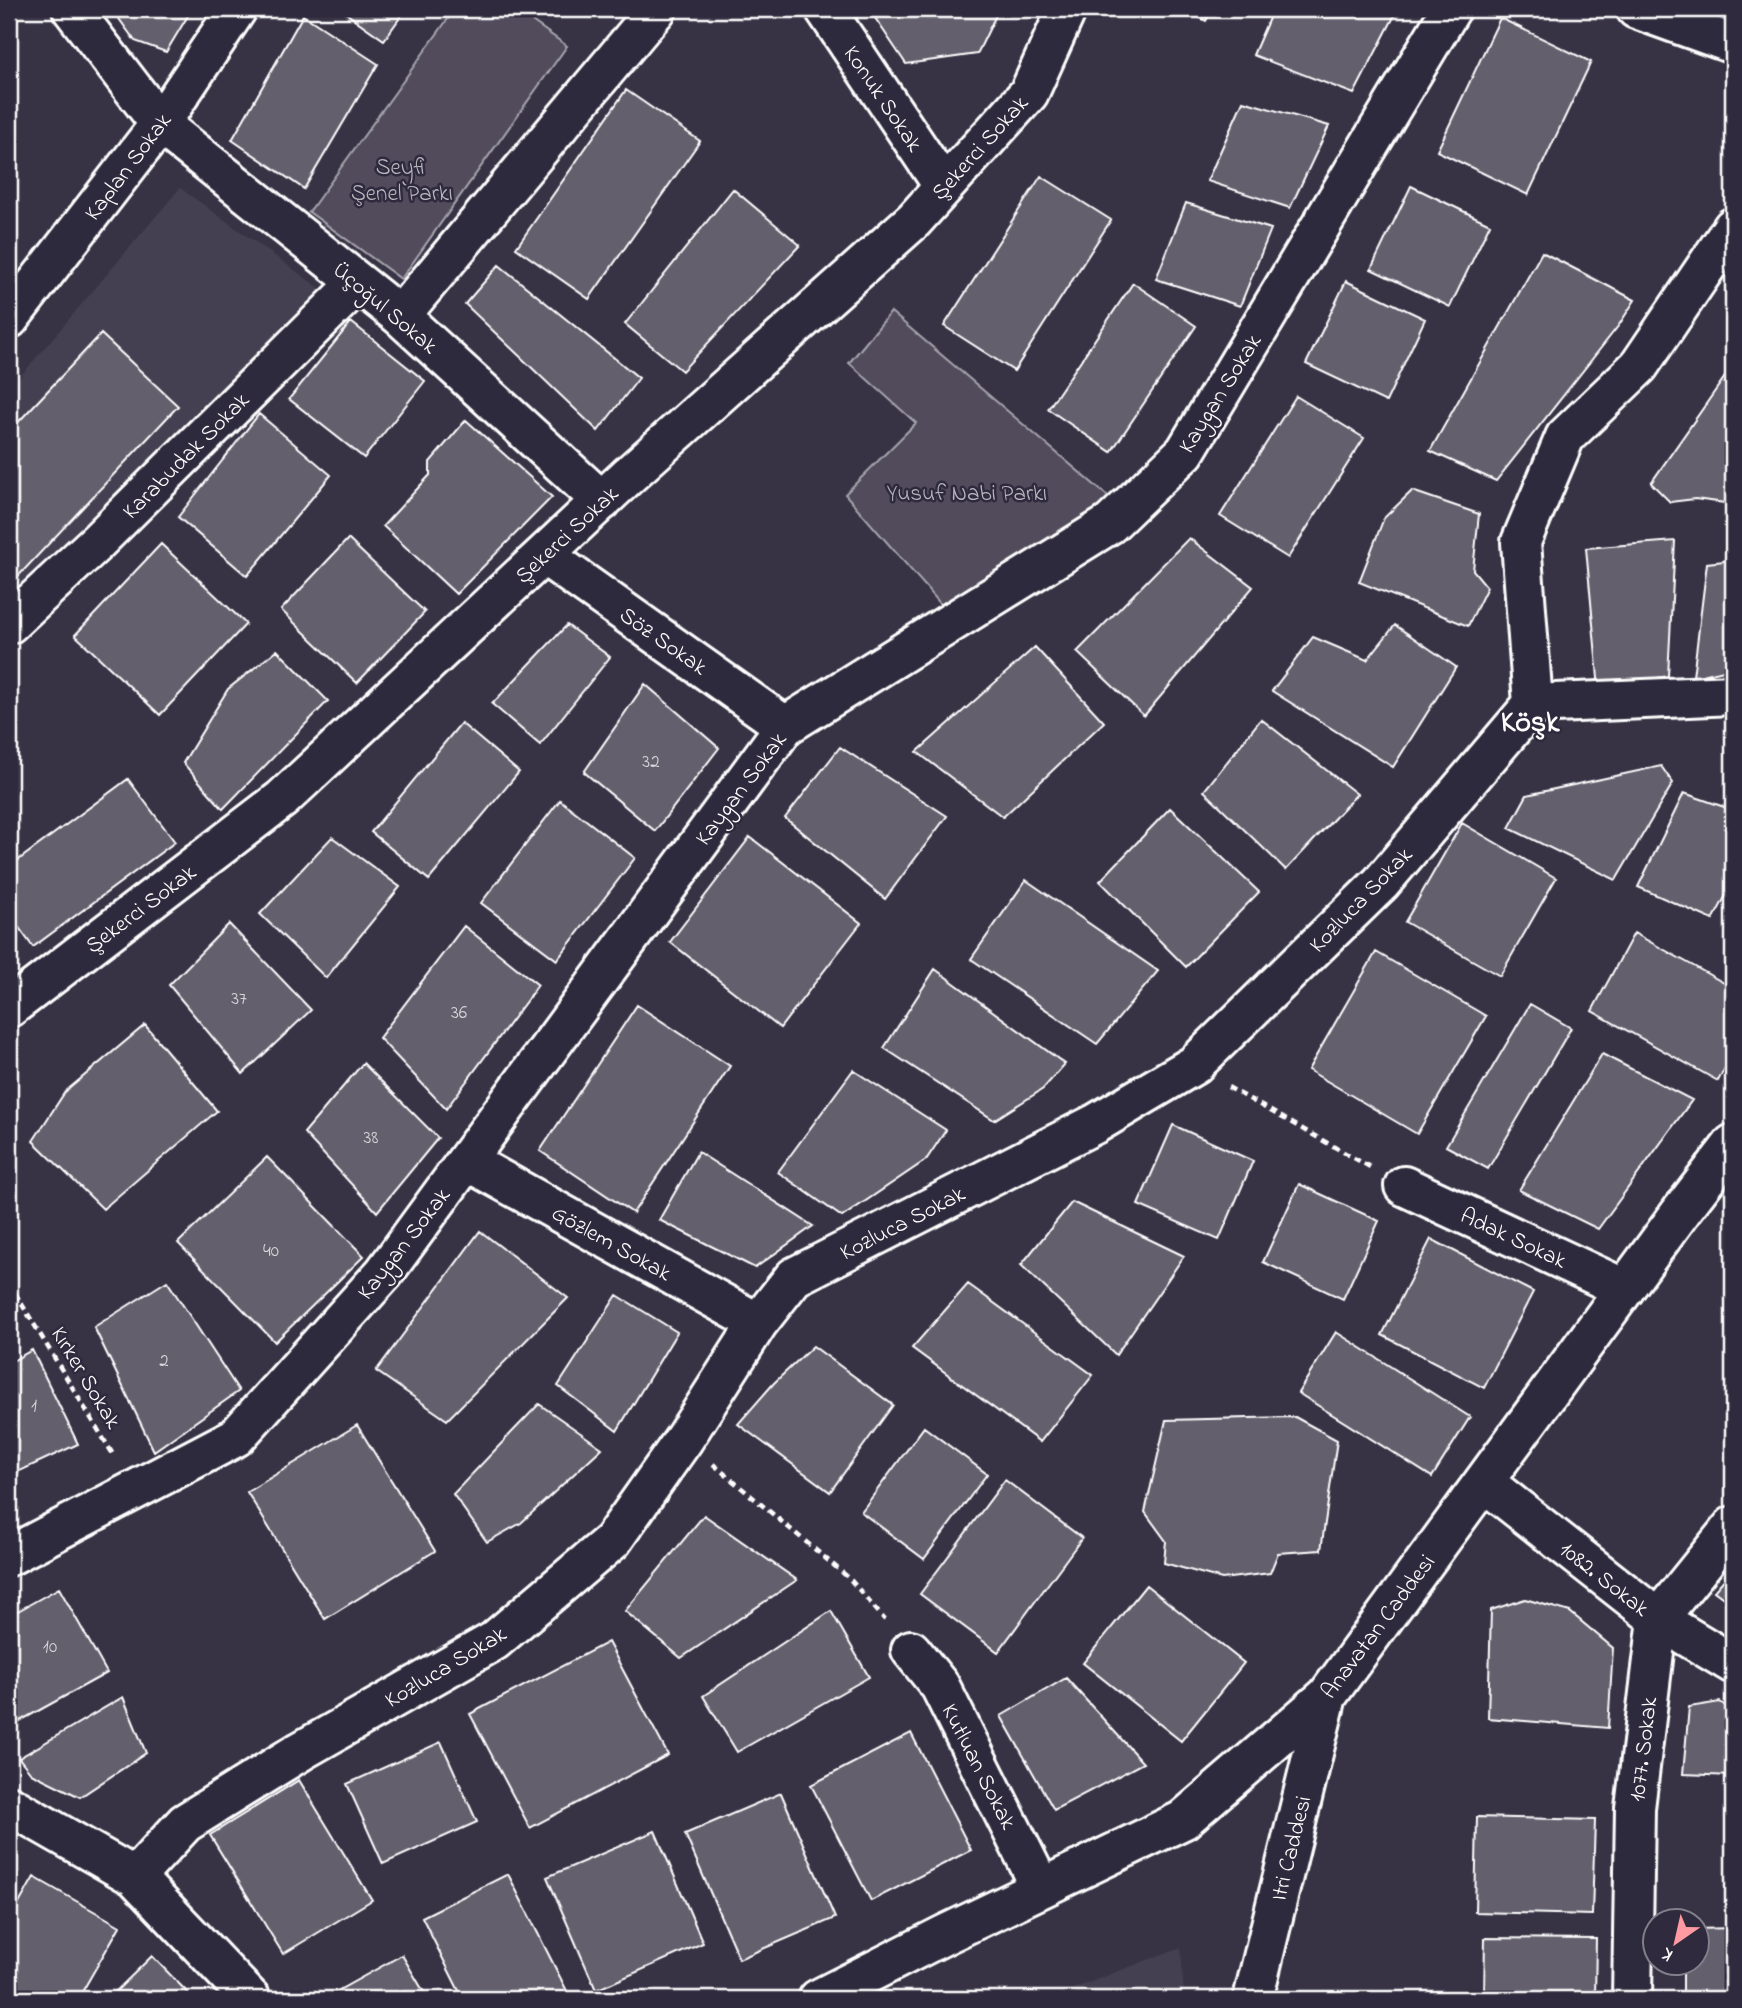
<svg xmlns="http://www.w3.org/2000/svg" width="1742" height="2008" font-family="'Indie Flower',sans-serif">
<style>
.built{fill:#444051}
.green{fill:#514c5c;stroke:#a8a6ae;stroke-width:2}
.building{fill:#635f6d;stroke:#fff;stroke-width:2}
.lines{fill:none;stroke-linecap:round;stroke-linejoin:round}
.street-casing{stroke:#fff;stroke-width:44}
.path{stroke:#fff;stroke-width:4.5;stroke-dasharray:7 5;stroke-linecap:butt}
.street{stroke:#2f2a3d;stroke-width:38}
.labels{text-anchor:middle;stroke-width:5;stroke-linejoin:round;paint-order:stroke}
.number-label{font-size:19px;fill:#d8d7da}
.street-label{font-size:23px;fill:#fff;stroke:#2f2a3d}
.park-label{font-size:23px;fill:#b9b7be;stroke:#2f2a3d}
.district-label{font-size:30px;font-weight:bold;fill:#fff;stroke:#2f2a3d}
</style>
<rect width="100%" height="100%" fill="#373345"/>
<filter id="ink" filterUnits="userSpaceOnUse"><feTurbulence type="fractalNoise" baseFrequency=".0143" numOctaves="2"/><feDisplacementMap in="SourceGraphic" scale="14" xChannelSelector="R" yChannelSelector="G"/><feConvolveMatrix kernelMatrix="1 2 1 2 8 2 1 2 1" color-interpolation-filters="sRGB"/></filter>
<g filter="url(#ink)">
<!-- built -->
<path class="built" d="M180,188l145,104 -316,307v-209z
M1181,1947l3,52h-137z"/>
<!-- green -->
<path class="green" d="M455,9h60l52,37 -166,233 -92,-67z
M891,312l220,187 -167,109 -99,-114 71,-71 -67,-60z"/>
<!-- building -->
<path class="building" d="M112,9h80l-26,43 -31,-11z
M340,9h66l-22,31z
M869,9h130l-22,45 -71,10z
M1183,9h29l-6,12z
M1273,9h125l-44,85 -101,-39z
M303,15l75,49 -74,125 -72,-49z
M1500,18l91,44 -63,133 -91,-44z
M626,90l74,51 -111,158 -73,-51z
M1243,101l86,25 -39,82 -83,-27z
M1041,176l70,44 -97,151 -70,-45z
M1411,186l79,38 -40,83 -79,-38z
M733,189l67,56 -118,126 -57,-47z
M1186,203l85,26 -31,77 -84,-27z
M1542,252l93,48 -16,25 -123,156 -66,-30z
M499,265l140,113 -41,53 -133,-127z
M1346,281l79,38 -39,83 -80,-38z
M1133,283l63,43 -85,126 -63,-43z
M351,322l74,59 -61,77 -75,-59z
M101,334l77,72 -169,180v-154z
M1729,371l4,2v131l-38,-5 -25,3 -19,-19z
M1296,396l68,42 -76,120 -68,-42z
M259,414l72,61 -84,101 -69,-59z
M466,420l86,77 -96,97 -73,-68 47,-51v-13z
M1412,491l67,23 -6,56 14,17 -19,39 -109,-44 25,-64z
M1189,538l64,49 -109,129 -67,-64z
M348,539l77,73 -68,71 -76,-73z
M1675,541l-7,135 -69,13 -13,-141z
M161,544l85,80 -86,91 -85,-80z
M1733,560v108l-40,9 14,-114z
M567,625l43,32 -70,88 -48,-41z
M1395,625l61,42 -63,100 -121,-76 41,-54 54,23z
M1035,647l69,75 -101,95 -86,-65z
M277,650l51,51 -105,108 -40,-46 45,-74z
M645,684l74,64 -64,83 -71,-59z
M1261,719l96,75 -71,76 -82,-79z
M461,723l58,49 -90,108 -58,-48z
M840,747l107,69 -62,83 -100,-81z
M1661,766l12,17 -57,97 -107,-52 18,-33z
M128,779l47,63 -142,105 -24,-33v-47z
M1684,793l49,17v72l-20,38 -75,-33z
M560,800l75,58 -78,102 -76,-57z
M1170,808l89,84 -73,75 -86,-86z
M1462,823l94,55 -56,98 -95,-54z
M332,837l68,50 -74,91 -66,-64z
M750,837l111,86 -81,105 -110,-86z
M1026,880l132,91 -61,73 -126,-85z
M229,924l82,86 -68,64 -74,-89z
M464,926l74,59 -92,124 -67,-71z
M1634,933l99,55v65l-15,28 -126,-70z
M1376,952l110,64 -69,118 -109,-64z
M935,969l130,95 -22,25 -49,31 -110,-72z
M1530,1004l41,24 -83,141 -42,-23z
M637,1005l93,61 -97,147 -93,-62z
M145,1025l72,86 -114,98 -70,-68 32,-49z
M1602,1054l90,46 -94,129 -79,-39z
M363,1063l75,75 -61,74 -73,-79z
M853,1070l93,60 -20,30 -84,57 -64,-45z
M1173,1125l80,36 -34,79 -81,-35z
M698,1152l115,74 -58,42 -96,-48z
M267,1157l97,99 -89,86 -97,-99z
M1299,1184l80,37 -36,78 -80,-37z
M1072,1202l112,54 -68,99 -95,-90z
M480,1231l88,67 -121,122 -71,-49z
M1431,1239l102,53 -49,96 -102,-53z
M167,1281l72,110 -85,60 -60,-124z
M968,1284l125,91 -53,67 -128,-94z
M617,1295l60,37 -60,99 -59,-45z
M1336,1332l134,85 -38,60 -134,-84z
M813,1346l80,59 -63,87 -92,-68 36,-41z
M32,1350l46,94 -69,32v-113z
M539,1404l63,44 -81,75 -34,19 -34,-48z
M1295,1417l42,23 -16,110 -43,3 -8,20 -48,6 -58,-16 2,-22 -21,-29 21,-92z
M357,1425l78,126 -110,68 -78,-127z
M924,1427l63,47 -63,85 -63,-47z
M1005,1480l77,58 -84,114 -78,-58z
M704,1515l93,65 -116,78 -56,-47z
M1733,1569v36l-19,-14z
M1146,1585l98,78 -63,78 -98,-78z
M59,1588l48,85 -98,54v-111z
M1525,1599l45,13 43,36 -5,80 -120,-10 3,-108z
M831,1611l38,66 -132,75 -34,-56z
M608,1642l60,113 -138,73 -60,-114z
M1066,1678l77,85 -89,47 -53,-94z
M123,1697l23,56 -66,44 -49,-24 -12,-15z
M1720,1702l13,9v65l-50,-2 6,-67z
M911,1733l60,117 -100,51 -60,-116z
M441,1742l36,80 -94,42 -36,-80z
M299,1780l73,120 -89,54 -73,-119z
M781,1793l54,125 -96,41 -54,-125z
M1477,1817l118,3 -3,95 -117,-3z
M655,1831l48,112 -107,47 -49,-113z
M508,1874l62,123 -5,2h-102l-41,-82z
M34,1877l86,49 -42,73h-69v-78z
M1733,1928v71h-50v-37h13v-33z
M1485,1938l111,1 -1,60h-111z
M402,1955l26,44h-105z
M152,1956l36,37 -6,6h-74z"/>
<g class="lines">
<defs>
<path id="street" d="M72,9l88,115 240,192 202,185
M825,9l119,178
M1636,9l97,35
M400,316l257,-307
M9,319l151,-195 77,-115
M544,555l241,171
M9,624l88,-82 261,-259
M1533,704l-12,-162 44,-105 74,-71 94,-139
M9,1008l273,-209 348,-325 284,-254 115,-127 38,-84
M467,1161l291,162
M1404,1186l221,103
M1484,1482l174,137 75,45
M9,1556l227,-119 148,-164 401,-547 325,-202 75,-72 266,-443
M911,1650l29,36 101,202
M9,1805l126,72 116,122
M135,1877l50,-54 116,-72 193,-110 118,-100 72,-102 74,-116 36,-46 301,-153 99,-59 187,-182 152,-179 200,-9
M818,1999l126,-64 239,-115 144,-124 356,-487 50,-65
M1253,1999l74,-303
M1632,1999l3,-191 23,-189 75,-93"/>
</defs>
<!-- street casing -->
<use href="#street" class="street-casing"/>
<!-- path -->
<path class="path" d="M1228,1087l142,80
M9,1283l105,173
M713,1464l136,114 36,42"/>
<!-- street -->
<use href="#street" class="street"/>
</g>
</g>
<g class="labels">
<!-- number labels -->
<g class="number-label">
<text x="651" y="767">32</text>
<text x="239" y="1004">37</text>
<text x="459" y="1018">36</text>
<text x="371" y="1143">38</text>
<text x="271" y="1256">40</text>
<text x="164" y="1366">2</text>
<text x="34" y="1411">1</text>
<text x="50" y="1652">10</text>
</g>
<!-- street labels -->
<g class="street-label">
<text transform="translate(884 98) rotate(56)" y="8">Konuk Sokak</text>
<text transform="translate(979 147) rotate(-48)" y="8">Şekerci Sokak</text>
<text transform="translate(127 166) rotate(-53)" y="8">Kaplan Sokak</text>
<text transform="translate(386 307) rotate(40)" y="8">Üçoğul Sokak</text>
<text transform="translate(1219 393) rotate(-58)" y="8">Kaygan Sokak</text>
<text transform="translate(185 455) rotate(-45)" y="8">Karabudak Sokak</text>
<text transform="translate(566 534) rotate(-43)" y="8">Şekerci Sokak</text>
<text transform="translate(664 640) rotate(35)" y="8">Söz Sokak</text>
<text transform="translate(740 788) rotate(-53)" y="8">Kaygan Sokak</text>
<text transform="translate(1360 899) rotate(-46)" y="8">Kozluca Sokak</text>
<text transform="translate(140 908) rotate(-37)" y="8">Şekerci Sokak</text>
<text transform="translate(902 1222) rotate(-27)" y="8">Kozluca Sokak</text>
<text transform="translate(1514 1237) rotate(25)" y="8">Adak Sokak</text>
<text transform="translate(612 1242) rotate(29)" y="8">Gözlem Sokak</text>
<text transform="translate(403 1243) rotate(-52)" y="8">Kaygan Sokak</text>
<text transform="translate(87 1377) rotate(59)" y="8">Kırker Sokak</text>
<text transform="translate(1605 1578) rotate(38)" y="8">1082. Sokak</text>
<text transform="translate(1377 1626) rotate(-53)" y="8">Anavatan Caddesi</text>
<text transform="translate(445 1666) rotate(-31)" y="8">Kozluca Sokak</text>
<text transform="translate(1642 1749) rotate(-83)" y="8">1077. Sokak</text>
<text transform="translate(980 1766) rotate(63)" y="8">Kutluan Sokak</text>
<text transform="translate(1290 1848) rotate(-76)" y="8">Itri Caddesi</text>
</g>
<!-- park labels -->
<g class="park-label">
<text x="402" y="174">Seyfi<tspan x="402" dy="26">Şenel Parkı</tspan></text>
<text x="967" y="500">Yusuf Nabi Parkı</text>
</g>
<!-- district labels -->
<g class="district-label">
<text x="1530" y="731">Köşk</text>
</g>
</g>
<!-- margin -->
<rect width="1742" height="2008" fill="none" stroke="#2f2a3d" stroke-width="35"/>
<rect x="18" y="18" width="1707" height="1973" fill="none" stroke="#fff" stroke-width="2.5" filter="url(#ink)"/>
<!-- north arrow -->
<g transform="translate(1676 1942) rotate(214)"><circle r="33" fill="#2f2a3d" stroke="#827f8b" stroke-width="2"/>
<path d="M0-5L12 26L0 18L-12 26Z" fill="#ff9aa2"/>
<text y="-10" font-size="19" font-weight="bold" text-anchor="middle" fill="#ffffff">K</text>
</g>
</svg>
